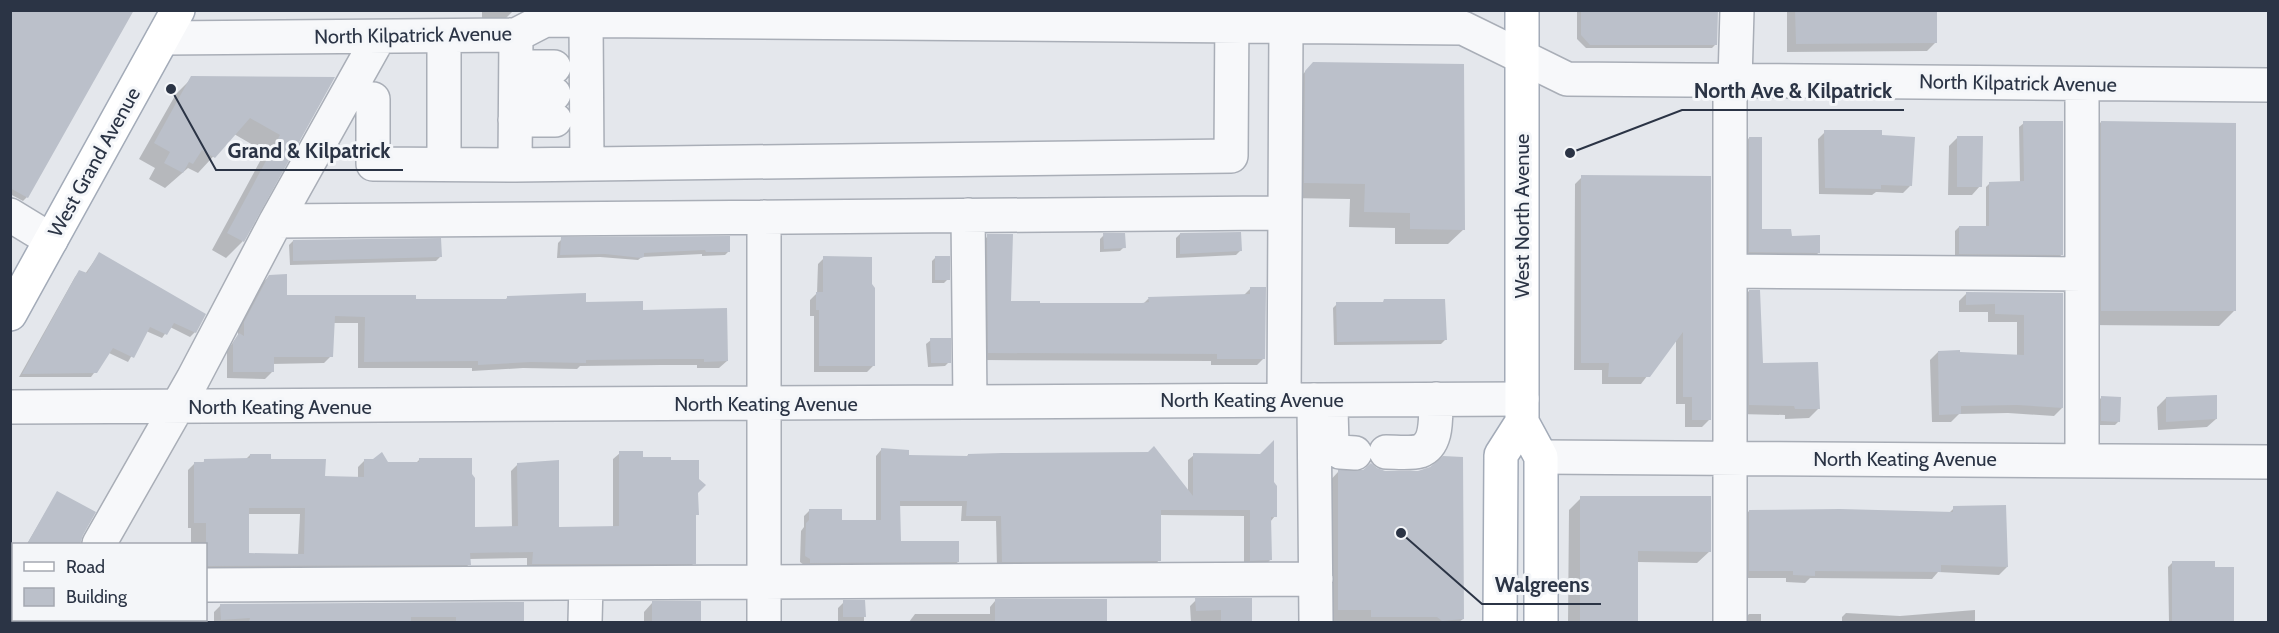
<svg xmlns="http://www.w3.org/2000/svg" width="2279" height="633" font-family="Cabin,sans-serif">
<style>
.shadow{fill:#0003;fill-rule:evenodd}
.building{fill:#bbc0ca;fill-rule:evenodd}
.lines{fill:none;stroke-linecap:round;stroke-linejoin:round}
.minor-casing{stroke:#a9aeb7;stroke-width:36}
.major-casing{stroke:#a3abb8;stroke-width:36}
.minor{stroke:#f7f8fa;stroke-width:33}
.major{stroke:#fff;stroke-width:33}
.labels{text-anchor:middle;stroke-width:6;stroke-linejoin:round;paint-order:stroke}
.street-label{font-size:20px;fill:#2b3445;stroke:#f4f6f9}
.leader{fill:none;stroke:#2b3445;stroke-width:2}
.callout-dot{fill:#2b3445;stroke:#f4f6f9;stroke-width:2}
.callout-label{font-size:21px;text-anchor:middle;font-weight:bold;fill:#2b3445;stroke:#f4f6f9;stroke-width:6;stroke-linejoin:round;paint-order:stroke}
</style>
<rect width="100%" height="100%" fill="#e4e7ec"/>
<!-- shadow -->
<path class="shadow" d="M10,10l17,187 -4,4 -13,-7z
M482,10h31v1l-13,13h-18z
M1577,10h140l-1,34 -4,4h-126l-9,-9z
M1787,10h148v33l-8,8 -140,1z
M1314,63l150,166 -16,15h-53v-16l-46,-1 1,-28 -61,-1 9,-119z
M192,78l141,1 -91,163 -16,16 -14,-8 53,-98 -31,-18 -36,39 -10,-5 -23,20 -16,-9 6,-11 -16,-9 37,-65z
M2101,122l133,189 -15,15 -133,-1v-187z
M2024,123l38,131 -4,5 -103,-1v-27l4,-4h27v-40l4,-4h30l-1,-56z
M1825,132l56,4 29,50 -7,7 -27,-1 -4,3 -53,-1 -1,-55z
M1749,138l12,93 29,7 29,14 -9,10 -70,-1v-113z
M1957,138l23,48 -8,9h-24l1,-49z
M1582,177h128v242l-8,8h-17v-23h-9v-66l-35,46h-39v-14h-28l1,-186z
M1180,234l60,17 -4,4 -60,3v-20z
M1104,235l20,12 -4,4 -20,1v-13z
M988,236l21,66 30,3 104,-1 5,-5 95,-3 8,-8 13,70 -7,7h-46v-4l-229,-1 -1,-117z
M562,239l167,12 -4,4 -23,1v-2l-60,3 -4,3 -38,-3 -43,1 1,-15z
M293,241l147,16 -4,4 -146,4 -1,-20z
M99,254l96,78 -5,5 -20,-10 -8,11 -16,-7 -18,31 -19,-9 -18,24h-72l56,-100 4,-5 6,2z
M936,257l12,22 -4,4h-12v-22z
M824,258l49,108 -6,6h-53v-56h-4v-16l7,-7 1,-29z
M269,276l17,20 218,5 4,-4 76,6 58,8 85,50 -8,7h-22v-3h-36l-81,1 -3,3 -54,-1 -51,3v-3h-114v-45h-25l-2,33 -7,7 -52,1v8l-7,7 -38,-1v-27l11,-16v-5l24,-46z
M1749,291l12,73 58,44 -10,10 -24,1v-4l-46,-1v-113z
M1967,293l95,1v114l-8,8 -46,-3 -49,1 -8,8h-19l-2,-62 8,-8 79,4v-34h-29v-10h-29v-11z
M1337,304l108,36 -4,4 -107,1 -1,-37z
M931,340l18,22 -4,4 -17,1 -2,-23z
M2101,398l18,23 -4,4h-18v-23z
M2166,398l50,21 -9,8 -49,3 -1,-23z
M881,450l26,7h59l2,-2 220,37v-32l6,-5 78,28 3,33 -5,6v38l-5,6h-21v-50l-84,-1 -1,45 -5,6 -157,1 -1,-46h-35l1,-15h-64l2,37 58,19 -6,5 -148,1v-3l-4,-3 1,-31 3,-4v-11l5,-5 31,10 36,1v-66z
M620,453l21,6 29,3 28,18 -1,34 -3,3v46l-6,6 -161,1v-12l-58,1v5l-6,7 -257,1v-28h-15v-16h-3v-58l6,-6h8l3,-4 41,-1 4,-4 73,23h35v-11l6,-6 23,2h29l4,-4 54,69h38l-1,-57 7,-7 40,65 55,-1v-69zM247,514h53l-2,41h-51z
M1338,472l125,147 -4,3h-133v-137z
M57,493l24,41 -1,10h-53z
M1581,498l129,53 -13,12 -60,-1 -1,60h-68l1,-112z
M1954,508l53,59 -8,8 -61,-3 -6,7 -122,-1 -5,5 -19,-1v-4h-44v-59l7,-8 200,2z
M2172,563l41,5h19l1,54h-64l-1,-55z
M1105,600v22h-196l6,-8h75v-7l5,-6z
M1196,600h54v22h-59l-1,-16z
M844,602h20v20h-26v-14z
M652,603h48v19h-56v-10z
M522,604v18h-308v-10l7,-7z
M1975,610v12h-133v-5l4,-4 54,3z
M1749,614h12v8h-20z"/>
<!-- building -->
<path class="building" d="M10,10h124l-106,188 -18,-10z
M1581,10h137l-1,35h-127l-9,-10z
M1795,10h142v33l-141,1z
M1313,62l151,2 1,166 -55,-1v-16l-46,-1 1,-28 -61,-1 1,-112z
M191,76l144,1 -91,165 -17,-9 53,-98 -30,-17 -35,40 -13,-8 -9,14 -4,-2 -6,11 -19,-10 6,-11 -16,-9z
M2023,121h40v134l-104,-1v-28h30v-44l35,-1z
M2101,121l135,2v188h-135z
M1824,130h58v5l33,2 -3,49 -31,-1v4l-56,-1z
M1957,136h26l-1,51h-25z
M1749,137h13v92h29l1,7 28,-1v18l-71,-1z
M1581,175l130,1v244h-19v-23h-9v-65l-33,45h-42l1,-14h-28z
M1241,232l1,19 -62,3v-21z
M1103,233h22l1,15 -22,1z
M987,234h26l-2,67h29v2h102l7,-1 -1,-5 102,-3v-7h16l-1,72h-48v-5l-229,-1z
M730,236v16h-24l-1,-2 -61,3v4l-3,1 -36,-4 -45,1 1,-18z
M441,238l1,19 -149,4v-21z
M99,252l107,62 -10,19 -22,-10 -7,12 -17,-8 -16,31 -21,-10 -16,25 -75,1 57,-104 8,3z
M823,256l49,1v27l3,4v78h-56v-56h-3v-18h7z
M935,256h15v24h-15z
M287,274v21h129v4h91v-3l79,-3v9l57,-1v9l84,-2 1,53 -24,1v-3h-35l-83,1v3l-55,-1 -53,3v-4l-114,1 1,-45 -30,-1 -2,41h-59v15h-41v-29l6,-10 5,3v-14l25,-47z
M1749,290h11l3,73 55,-1 2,47h-25l-1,-3 -45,-1z
M1966,292l97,1v115l-46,-3 -56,1v8l-22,1 -1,-64 22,-1v2l64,3v-40l-29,-1v-10l-29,1z
M1384,299h61l2,41 -110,2 -1,-40h47z
M930,338h21v25h-20z
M2217,395v24l-51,3v-25z
M2101,396l20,1 -1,25 -19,-1z
M1274,440v42l3,4v31h-6l1,43 -22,1v-51h-89v51l-159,1 -1,-46h-35l1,-15h-67l1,40h58v21l-149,1v-4l-5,-3 1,-33 3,-3v-11h33v11h39v-72l28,2v5l59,1v-2l34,-1 146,-1 6,-6 39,50v-43l67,1z
M619,451h24v6h28v3h28v19l7,6 -8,8 1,22h-3v49h-164l1,-12 -63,1 1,12 -265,1v-43h-12v-61h10v-3l46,-1v-4h21v5h55l-1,17 39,1v-18h9l9,-7 6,10h31v-4h53v16l3,4v49l43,-1 -1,-63 42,-3v67l60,-1zM249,508h56l-1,46 -55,-1z
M1443,456l20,1 1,162 -22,2 -5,-4h-66v-7h-33v-140h25l8,-7 6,5 8,3h33l12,-4z
M57,491l39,21 -13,23 -3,9h-53z
M1580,496h131v56l-73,-1v71h-58z
M2006,505l2,62 -67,-2v7l-126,-1v5l-22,-1v-4h-44v-61l91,-1 113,3v-6z
M2172,561h43v6h19v55h-62z
M1195,598h57v24h-31v-12l-25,1z
M995,599h112v23h-112z
M843,600h22l1,17h-23z
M652,601h49v21h-49z
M524,602v20h-68v-5h-45v5h-162l1,-4 -29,2 -1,-16z"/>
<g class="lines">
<defs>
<path id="minor" d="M586,21l1,143
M516,35l-1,130 716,-9 1,-146
M444,36v128
M163,38l353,-3 29,-15 918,8 104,51 701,6
M516,67h38
M1730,81v541
M1735,81l2,-71
M2082,84v377
M516,94h38
M373,99v65l142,1
M515,120h40
M10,215l41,25
M968,215l2,187
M764,217v405
M276,221l1008,-8
M1730,271l352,3
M1284,400l2,-374
M1314,400l2,222
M10,407l1512,-8
M1331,408l1,38 8,6 15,1
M1386,452c10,0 24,2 34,-1 19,-7 15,-36 16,-52
M1541,457l727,5
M99,544l94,-165 83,-158 103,-184
M206,585l1110,-6
M55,622l2,-2
M585,622l1,-39"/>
<path id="major" d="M1522,10v412l19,35v165
M10,314l168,-304
M1500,622l1,-167 21,-33"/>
</defs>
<!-- minor casing -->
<use href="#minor" class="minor-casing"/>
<!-- major casing -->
<use href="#major" class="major-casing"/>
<!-- minor -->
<use href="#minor" class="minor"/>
<!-- major -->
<use href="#major" class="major"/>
</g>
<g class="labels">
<!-- street labels -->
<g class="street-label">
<text transform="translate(413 35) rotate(-1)" y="7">North Kilpatrick Avenue</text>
<text transform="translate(2018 83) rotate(1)" y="7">North Kilpatrick Avenue</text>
<text transform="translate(94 162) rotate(-61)" y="7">West Grand Avenue</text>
<text transform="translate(1522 216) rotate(-90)" y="7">West North Avenue</text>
<text x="1252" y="407">North Keating Avenue</text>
<text x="766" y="411">North Keating Avenue</text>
<text x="280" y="414">North Keating Avenue</text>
<text x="1905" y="466">North Keating Avenue</text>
</g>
</g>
<!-- callouts -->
<path class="leader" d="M1570 153L1682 110H1904M171 89L216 170H403M1401 533L1482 604H1601"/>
<g class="callout-dot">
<circle cx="1570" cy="153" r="6"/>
<circle cx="171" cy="89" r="6"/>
<circle cx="1401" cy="533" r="6"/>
</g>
<g class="callout-label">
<text x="1793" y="98">North Ave &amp; Kilpatrick</text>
<text x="309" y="158">Grand &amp; Kilpatrick</text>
<text x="1542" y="592">Walgreens</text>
</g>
<!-- border -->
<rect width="2279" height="633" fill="none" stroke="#2b3445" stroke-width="24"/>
<!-- legend -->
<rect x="12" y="543" width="195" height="78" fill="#f4f6f9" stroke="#a4a8b1" stroke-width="1.5"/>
<rect x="24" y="562" width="30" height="9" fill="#ffffff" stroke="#a4a8b1" stroke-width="1.5"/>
<text x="66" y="573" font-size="18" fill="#2b3445">Road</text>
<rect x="24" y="588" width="30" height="18" fill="#bbc0ca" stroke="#a4a8b1" stroke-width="1.5"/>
<text x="66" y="603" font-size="18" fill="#2b3445">Building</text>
</svg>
